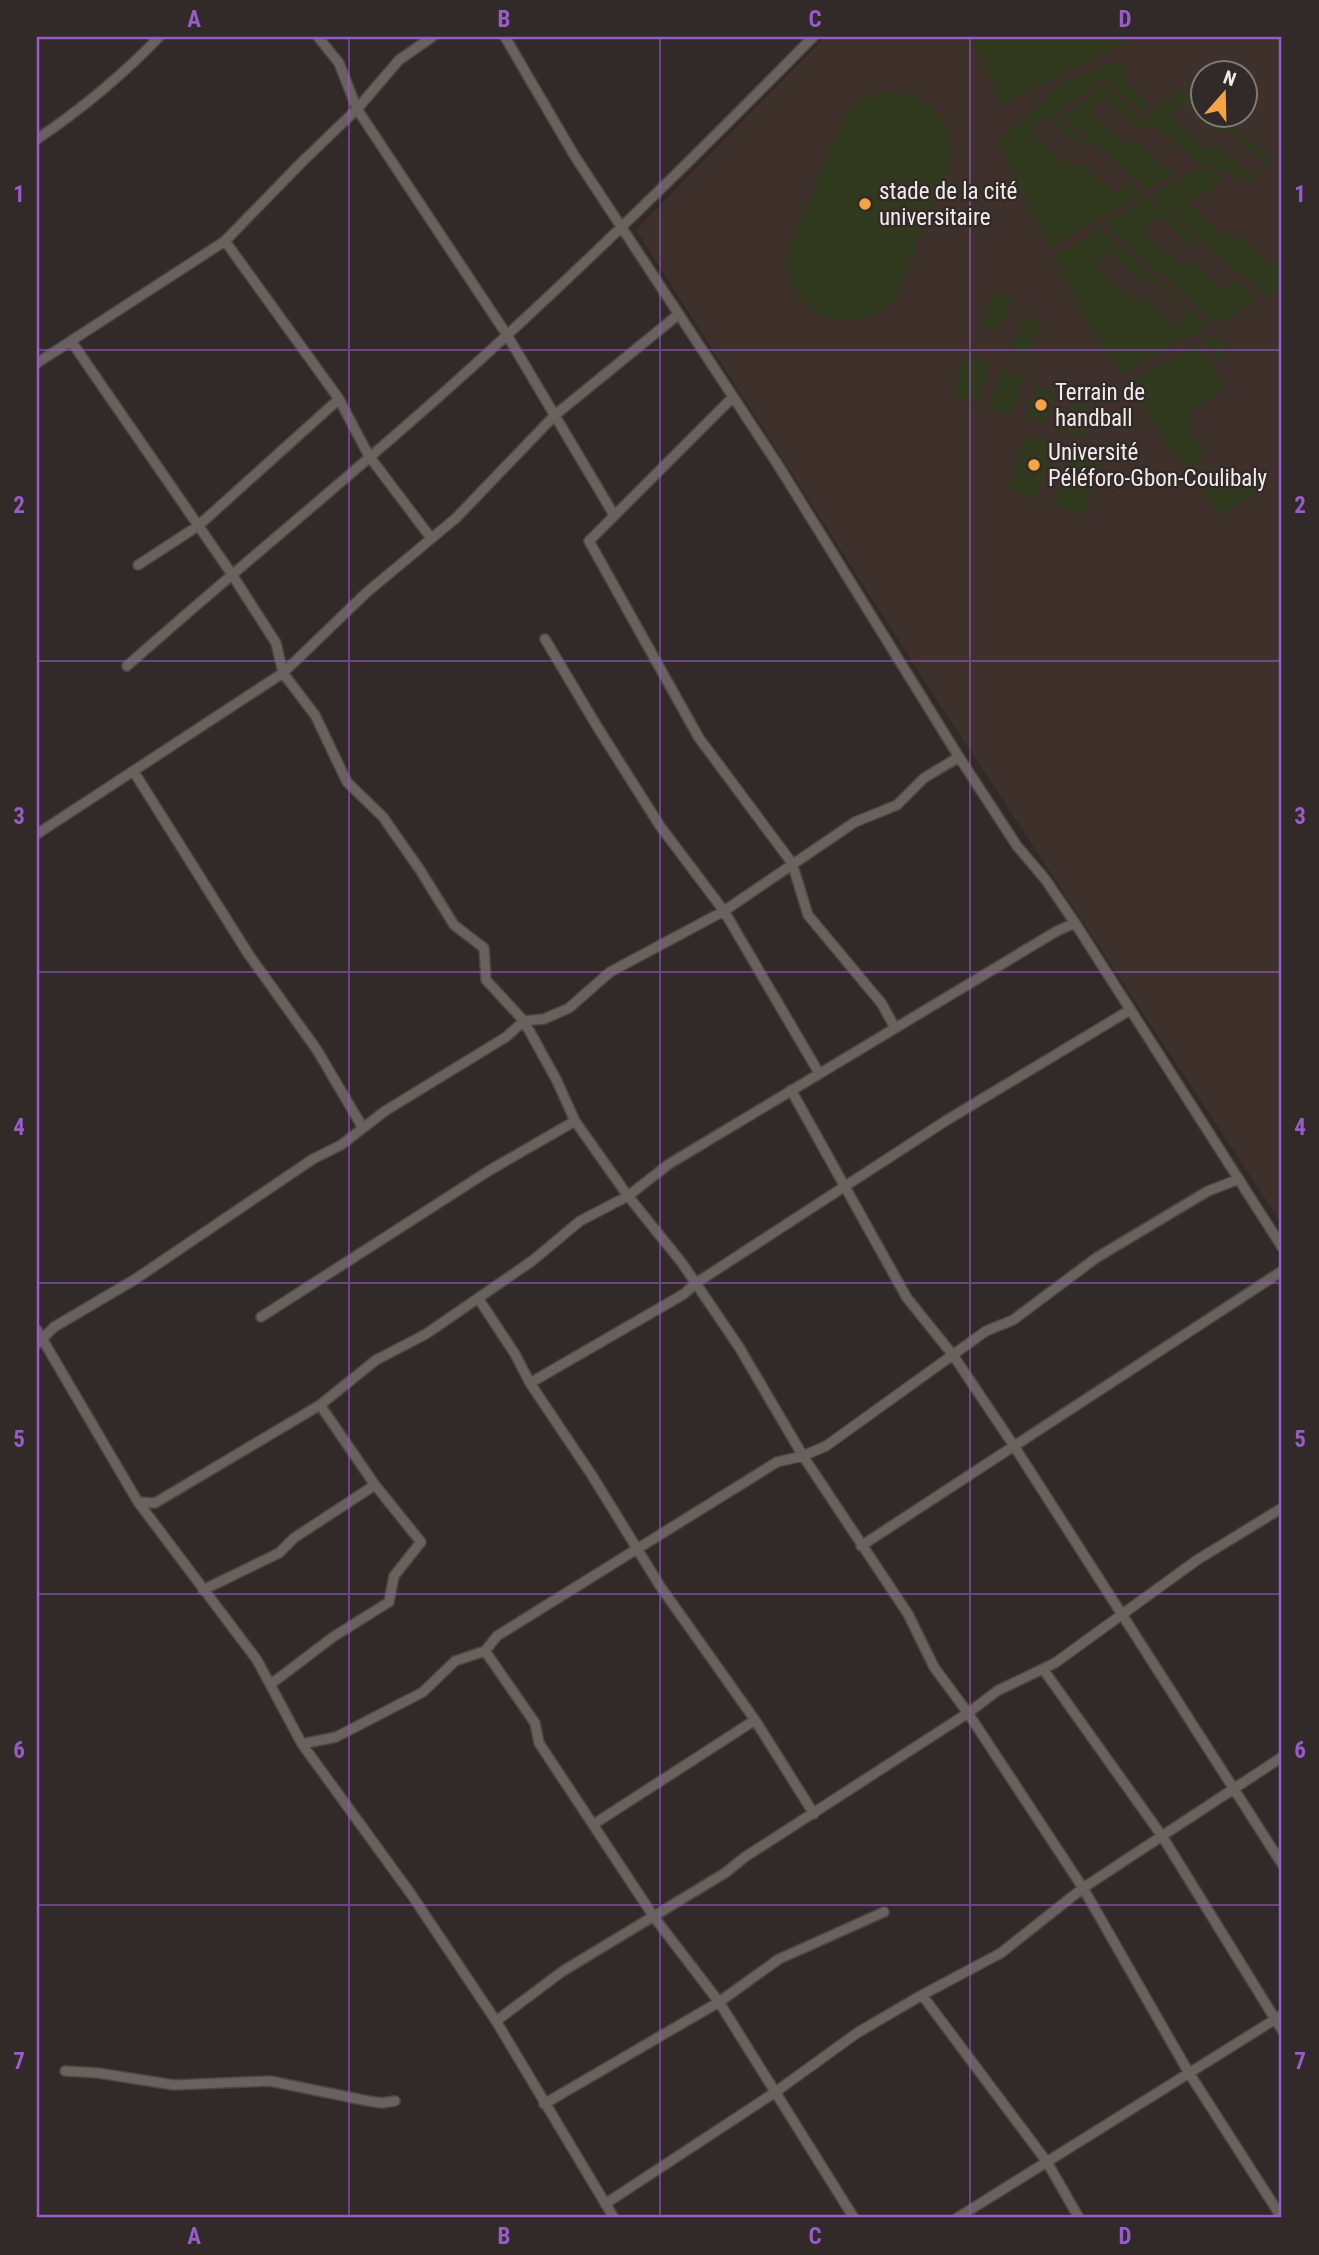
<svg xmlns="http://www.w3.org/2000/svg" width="1319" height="2255" font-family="'Roboto Condensed',sans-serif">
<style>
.built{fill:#3e312c;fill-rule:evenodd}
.green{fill:#313a1e;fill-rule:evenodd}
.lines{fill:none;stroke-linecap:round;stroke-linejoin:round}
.street-casing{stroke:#4d4744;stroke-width:12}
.street{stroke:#68615e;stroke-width:9}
.grid{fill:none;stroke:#985cca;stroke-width:2;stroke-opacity:0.55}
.poi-dot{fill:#f4a444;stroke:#312a28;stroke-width:2.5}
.labels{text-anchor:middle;stroke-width:5;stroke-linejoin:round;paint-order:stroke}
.poi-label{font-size:23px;fill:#f1ecea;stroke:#312a28;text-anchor:start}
.neatline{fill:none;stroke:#985cca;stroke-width:2.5}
.grid-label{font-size:23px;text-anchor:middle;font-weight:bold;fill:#985cca}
</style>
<rect width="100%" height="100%" fill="#312a28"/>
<!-- built -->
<path class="built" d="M825,37h457v1187l-345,-524 -301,-470zM1204,74h42v42h-42z"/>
<!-- green -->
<path class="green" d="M971,37h167l-137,68z
M1115,61l9,7 3,15 24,23 -9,6 -38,-33 -50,36 33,28 -6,4 -35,-30 -15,16 37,32 4,-4 6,5 3,-2 35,29 11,-12 17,13 -96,54 -50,-106 64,-59z
M1104,84l46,41 -3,4 -6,-4 -2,4 -36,-30 -13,14 37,31 3,-2 5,4 3,-3 36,32 -27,14 -84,-72z
M1180,90l23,18 1,8h10l9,6 -2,5 2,1 3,-7 2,1 40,34 1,8 -17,18 -53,-17 -55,-48zM1183,102l35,30 2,-3 5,4 4,-3 35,32 -10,12h-3l-33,-28 -2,3 -6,-4 -4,3 -36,-31z
M887,92c40,-1 67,29 65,68l-57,139c-42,43 -107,18 -110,-41l60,-144 19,-15z
M1199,168l24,9 -16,16 -3,-3 -15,15 36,32 4,-4 6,5 2,-2 35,29 10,-10v33l-16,9 -116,-101z
M1146,198h3l52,47 -3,3 -4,-3 -4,1 -33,-30 -15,16 38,32 3,-4 5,5 3,-3 34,29 12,-13 21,23 -43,23 -112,-101z
M1100,229l88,79 -1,3 -34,-30 -3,3 -4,-4 -4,2 -34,-30 -13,15 35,31 4,-4 6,5 3,-2 34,29 10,-11 2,-8 19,19 -84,47 -4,-1 -32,-49 -35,-66z
M994,291l18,8 -14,33 -17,-7z
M1024,316l17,7 -13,33 -18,-7z
M1216,336l12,17 -10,7 -13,-19z
M1199,345l27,42 -38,27 8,13 -7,4 17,24 -23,13 -56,-84z
M967,355l24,9 -15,39 -24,-10z
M1002,369l24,9 -15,38 -24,-9z
M1037,386l19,8 -11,29 -20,-7z
M1073,401l17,7 -11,29 -18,-7z
M1026,435l30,12 -21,53 -29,-12z
M1073,452l29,11 -20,52 -30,-11z
M1213,466l11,10 5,-4 14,16 14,-9 8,10 -44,25 -28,-33 4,-6z"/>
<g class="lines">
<defs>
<path id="street" d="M318,37l21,26 18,46 150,226 107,180
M505,37l69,118 204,310 181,292 58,89 28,33 30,44 207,324
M37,139c41,-27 88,-66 122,-102
M225,241l114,158 30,57 62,82
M71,341l160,232 45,70 7,30 32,42 32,67 36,35 37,53 34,55 30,23 2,32 38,41 33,60 18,40 53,75 54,67 57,84 64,109 105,158 26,53 34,46 115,175 106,185 93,145
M37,363l188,-122 75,-77 57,-55 42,-49 33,-23
M733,397l-144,144 110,197 93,125 16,52 74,89 13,24
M138,565l60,-39 141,-127
M545,639l53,89 62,98 64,85 95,162
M127,666c107,-95 218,-185 324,-280 125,-112 245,-230 362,-349
M134,772l115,183 68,95 46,78
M37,834l246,-161 83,-80 90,-75 99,-103 124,-101
M791,1090l116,208 46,57 61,91 268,418
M478,1298l37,56 15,29 63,94 67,109 95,134 59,94
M261,1317l229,-147 85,-49
M37,1330l101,172 119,158 45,84 109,150 85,127 118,197
M37,1344l17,-17 80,-47 179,-121 28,-14 44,-34 121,-74 18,-16 20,-2 25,-11 41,-36 114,-61 131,-89 42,-17 27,-27 35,-21
M530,1383l154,-89 12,-11 251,-163 183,-110
M138,1502l17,1 165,-98 56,-45 50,-26 106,-73 48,-40 48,-25 41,-32 388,-233 18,-8
M861,1546l421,-275
M203,1590l76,-37 15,-15 81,-53
M485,1651l50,72 4,20 115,174 65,85 135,216
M1043,1669l119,167 120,194
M271,1684l62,-47 56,-35 5,-26 27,-34 -46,-57 -55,-80
M302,1744l34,-7 87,-45 32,-31 30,-10 12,-15 280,-174 26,-6 23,-10 160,-115 27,-11 83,-62 112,-67 31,-12
M594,1824l161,-104
M922,1995l125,167 32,56
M496,2021l67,-50 162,-98 20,-16 223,-144 29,-22 58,-28 142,-103 85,-52
M65,2071l33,2 76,12 96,-4 98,20 14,2 13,-2
M544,2104l175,-102 60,-43 105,-47
M605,2204l169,-111 83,-60 65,-38 79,-42 82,-65 199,-131
M957,2218l325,-203"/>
</defs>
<!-- street casing -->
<use href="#street" class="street-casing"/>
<!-- street -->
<use href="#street" class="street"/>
</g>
<!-- grid -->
<path class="grid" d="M349,37v2181M660,37v2181M970,37v2181M37,350h1245M37,661h1245M37,972h1245M37,1283h1245M37,1594h1245M37,1905h1245"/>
<!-- markers -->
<g class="poi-dot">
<circle cx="865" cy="204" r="7"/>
<circle cx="1041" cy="405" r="7"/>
<circle cx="1034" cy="465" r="7"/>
</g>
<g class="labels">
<!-- poi labels -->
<g class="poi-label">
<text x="879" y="199">stade de la cité<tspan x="879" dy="26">universitaire</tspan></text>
<text x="1055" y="400">Terrain de<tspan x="1055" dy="26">handball</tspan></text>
<text x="1048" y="460">Université<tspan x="1048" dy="26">Péléforo-Gbon-Coulibaly</tspan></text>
</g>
</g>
<!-- border -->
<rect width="1319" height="2255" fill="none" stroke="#312a28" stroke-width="77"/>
<!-- north arrow -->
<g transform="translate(1224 94) rotate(20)"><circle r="33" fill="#312a28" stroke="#7e7876" stroke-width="2"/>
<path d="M0-5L12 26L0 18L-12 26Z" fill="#f4a444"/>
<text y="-10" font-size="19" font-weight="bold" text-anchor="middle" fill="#f1ecea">N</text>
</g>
<rect x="38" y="38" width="1242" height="2178" class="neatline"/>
<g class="grid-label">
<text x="194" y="27">A</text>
<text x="504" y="27">B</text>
<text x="815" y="27">C</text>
<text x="1125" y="27">D</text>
<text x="19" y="202">1</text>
<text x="1300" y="202">1</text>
<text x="19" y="513">2</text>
<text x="1300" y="513">2</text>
<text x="19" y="824">3</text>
<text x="1300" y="824">3</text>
<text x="19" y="1135">4</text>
<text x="1300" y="1135">4</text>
<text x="19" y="1447">5</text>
<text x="1300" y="1447">5</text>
<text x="19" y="1758">6</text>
<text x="1300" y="1758">6</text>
<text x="19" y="2069">7</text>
<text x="1300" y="2069">7</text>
<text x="194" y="2244">A</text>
<text x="504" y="2244">B</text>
<text x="815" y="2244">C</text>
<text x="1125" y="2244">D</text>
</g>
</svg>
